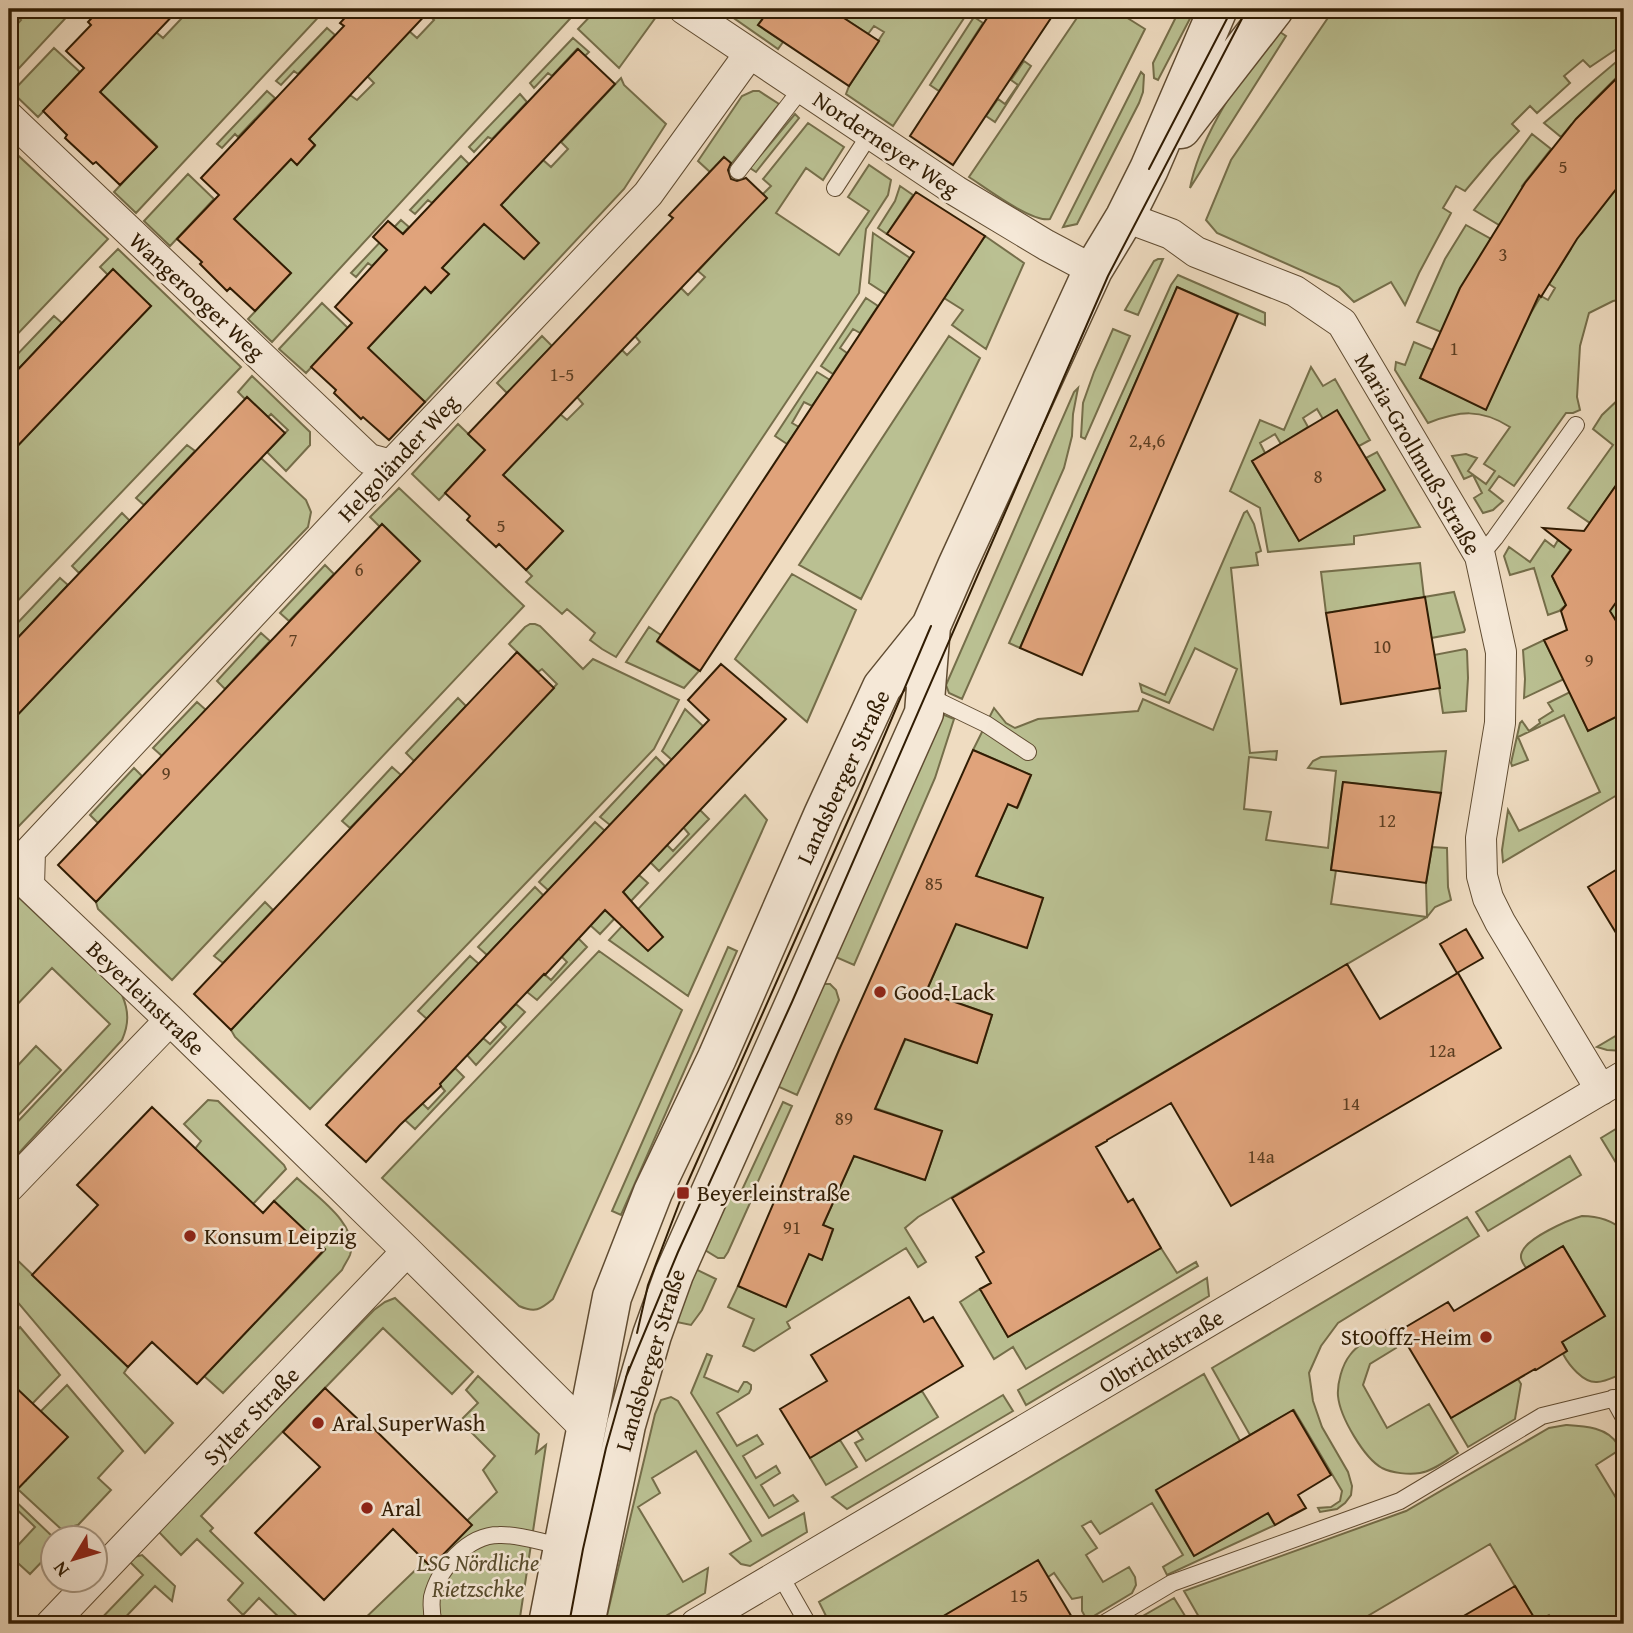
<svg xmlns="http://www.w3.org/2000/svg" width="1633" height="1633" font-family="'Gentium Book Plus',serif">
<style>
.green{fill:#bac092;stroke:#756e4a;stroke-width:2}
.building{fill:#e0a37b;stroke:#301c03;stroke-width:2}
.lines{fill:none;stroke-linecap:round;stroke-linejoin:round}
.service-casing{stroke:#604c32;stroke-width:18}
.minor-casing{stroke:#604c32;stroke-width:32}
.tertiary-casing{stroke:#604c32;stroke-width:41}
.service{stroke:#f5e8d7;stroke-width:16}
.minor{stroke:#f5e8d7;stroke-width:30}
.tertiary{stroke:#f5e8d7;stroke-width:38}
.tram{stroke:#301c03;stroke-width:2}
.poi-dot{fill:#8f2418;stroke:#f5e8d7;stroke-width:2.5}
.labels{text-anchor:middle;stroke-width:5;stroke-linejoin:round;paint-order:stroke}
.number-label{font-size:19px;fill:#5c3e21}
.street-label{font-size:23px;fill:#301c03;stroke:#f5e8d7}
.poi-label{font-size:23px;fill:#301c03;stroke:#f5e8d7;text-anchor:start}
.park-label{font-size:23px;font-style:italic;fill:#594d2e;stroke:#f5e8d7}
</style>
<rect width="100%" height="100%" fill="#efdcc1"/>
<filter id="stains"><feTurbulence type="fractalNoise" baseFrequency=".00286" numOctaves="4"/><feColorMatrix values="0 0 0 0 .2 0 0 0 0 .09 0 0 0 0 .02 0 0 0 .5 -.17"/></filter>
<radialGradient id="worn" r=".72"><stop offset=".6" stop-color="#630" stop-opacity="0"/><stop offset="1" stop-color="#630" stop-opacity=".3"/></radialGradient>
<!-- green -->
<path class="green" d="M10,9h64l-65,70v-46l12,-13z
M178,9h148l-190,204 -22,-21 43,-46 -57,-54 56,-60 7,6 18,-19 -7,-7z
M431,9h148l-307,333 -24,-23 43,-46 -57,-54 57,-60 6,5 18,-18 -6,-7 41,-44 7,5 17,-17 -7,-7 42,-45 8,7 17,-18 -7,-7z
M597,9h47l12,8 -37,51 -41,-39z
M726,9h44l-12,16 25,17 -5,7 -50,-35z
M830,9h140l-77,117 -47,-32 3,-8 35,-54 -10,-6 -6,8z
M1083,9h30l32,20 -95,190c-18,4 -64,-31 -81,-42z
M1180,9h15l-37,71 -4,-2 -1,-15z
M1334,9h233l5,2 2,-2h50v35l-34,23 -7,-7 -19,16 6,7 -33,30 -7,-7 -18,18 7,7 -28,29 -26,31 -9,-5 -13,22 8,5 -32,60 -14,32 -14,-23 -37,20 -15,-15 -122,-54 -11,-13 25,-60z
M974,17l9,6 -44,68 -9,-6z
M327,28l8,7 -37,39 -4,-3 -13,14 -5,-4z
M1274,28l12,8 -96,152c10,-54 54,-114 84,-160z
M573,38l16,14 -4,4 -8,-7 -25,27 -4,-3 -14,15 -4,-5z
M54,48l26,24 -42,45 -26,-25z
M1024,61l7,5 -36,56 -9,-6 12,-17 7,5 13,-19 -7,-5z
M1616,62l8,8 -33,33 -11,30 -9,-8 -10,12 -17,-14z
M1141,72l3,3 -1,17 -4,11 -62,121 -14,3z
M621,78l3,7 42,39 -42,65 -199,213 -57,-54 57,-61 6,6 18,-19 -7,-6 101,-108 8,7 17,-18 -7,-7z
M267,91l8,7 -37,39 -3,-3 -13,14 -5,-4z
M753,91h6l20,13 -48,60 -7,-6 -14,14 -12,-11 44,-65z
M520,94l7,8 -35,37 -4,-2 -14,15 -5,-5z
M795,114l4,4 -43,54 -6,-4z
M808,123l36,24 -21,33 -17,-12 -30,45 63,42 30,-44 -21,-14 21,-32 22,15 -3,15 -22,34 -7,64 -243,364 -14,-8 -12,-9 5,-7 -28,-24 -5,5 -36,-32 6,-6 -6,-6 37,-39 -60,-56 57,-61 7,6 16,-16 -6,-7 45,-47 5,5 13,-13 -5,-6 46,-48 7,7 17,-18 -7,-6 68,-73 -3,-4 8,-8 -8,-7z
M1532,134l19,15 -29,37 9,7 -32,32 -25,-15z
M9,147l99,92 -99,104v-158l9,-11 -9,-9z
M461,156l8,8 -37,39 -4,-3 -13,14 -5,-4z
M188,174l26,25 -44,47 -26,-25z
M1624,179v120l-11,2 -24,12 -9,33 -3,51 3,13 -7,3h-7l-52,73 -15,-10 -10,14 14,11 -10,9 -10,3 -9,-15 8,-5 -9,-18 -9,4 -12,-23 14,-2 11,4 -9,13 18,13 9,-13 -11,-7 26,-37c-30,-19 -51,-16 -82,-4l-33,-53 1,-8 9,3 9,-23 19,8 -13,28 66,31 43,-93 12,-20 7,4 7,-12 -6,-4 22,-35 -4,-3 15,-13z
M900,186l13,9 -26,39 -9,-6 17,-27z
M401,220l8,7 -37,39 -4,-3 -12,14 -5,-4z
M1466,225l25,14 -50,93 -24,-10 28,-63z
M873,233l37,25 -24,36 -17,-11z
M985,236l39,27 -38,86 -34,-24 11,-15 -19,-12z
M118,249l123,118 -232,243v-155l142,-149 -43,-31 -8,-8z
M1158,259h5l-25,56 -13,-5 29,-49z
M1178,275l87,38v12l-88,-38 -157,361 -11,-5 162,-358z
M866,298l12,8 -18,27 -7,-4 -13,19 7,5 -14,21 -12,-8z
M322,303l26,25 -42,45 -27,-24z
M54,316l8,7 -52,55 -1,-15z
M1113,329l17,7 -45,103 -4,-2 2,-34 11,-31z
M542,336l10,10 -45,47 -10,-10z
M949,336l31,22 -119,241 -62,-34z
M1311,367l12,19 12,-7 35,61 -11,6 -36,-27 -6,-10 -14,9 5,9 -27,17 -6,-10 -15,9 5,10 -13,8 47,80 85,-50 -18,-33 11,-6 43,75 -66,9v8l-86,8 -8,-44 -30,-17 30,-71 24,10z
M817,372l13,8 -18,26 -8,-4 -12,21 7,4 -12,17 -12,-8z
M252,376l58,56v13l-24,26 -19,-19 21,-22 -17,-16 -3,3 -21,-20 -2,2 -7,-7z
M1078,388l-5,26 -1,22 -8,32 -102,231 -13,-6 -3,-8 128,-293z
M1621,397l3,6v71l-34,49 -22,-15 45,-63 -20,-16 9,-14z
M458,424l27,26 -46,50 -27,-26z
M187,445l8,6 -51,54 -8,-7z
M261,458l45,42 5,12 -3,15 -291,301h-5l-3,-4v-100z
M399,488l125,118 -352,374 -74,-71 -2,-7 324,-341 -38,-37 -2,3 -10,-10z
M1247,511l7,13 7,27 -5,2 2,12 -27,3 19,185 27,-2 -1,9 -27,-3 -5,52 27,3 -5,28 62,8 8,-77 -28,-3 5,-7 8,-4 125,-6 -5,42 -98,-11 -12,87 5,1 -5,34 96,13 -1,-34 6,-36 15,1 1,39 3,13 -16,7 -8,10 -509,300 -13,11 21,34 -8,5 -12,-19 -119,74 3,6 -36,23 -11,-5 11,-27 -26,-12 10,-21 48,20 23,-52 13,5 11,-29 -10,-5 39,-87 28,25 -1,5 36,12 17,-49 -67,-23 38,-86 28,25 -1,4 37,12 15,-48 -66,-23 37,-86 29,25 -1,5 35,12 17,-50 -67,-22 32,-72 10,3 13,-32 -58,-25 21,-42 12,15 9,5 23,-9 100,-8 5,-12 70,31 24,-61 -42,-21 -26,55 -27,-11 -2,-8 25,11 79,-182z
M122,513l8,8 -51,52 -7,-7z
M1545,540l9,7 4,-7 13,9 -19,27 14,29 -7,6 -11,4 -14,-47 -24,7 -6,-19 5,-9 21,15z
M1420,563l4,34 30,-5 11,38 -1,2 -33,6 -7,-41 -98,16 -5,-41z
M325,565l9,9 -45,47 -9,-8z
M792,574l64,36 -49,112 -72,-63z
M60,578l8,7 -52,55 -7,-8z
M1624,591v43l-2,-4 -8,4 -9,-17z
M530,624h5l5,2 43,43 10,-10 86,41 -25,49 -344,360 -75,-72 -4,-7 326,-346 -15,-15 -4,3 -29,-28 16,-17z
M649,627l12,8 -4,7 42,29 -15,17 -58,-26z
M261,633l9,8 -45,48 -8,-8z
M1544,640l20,39 -40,19 1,-19 -2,-29z
M1465,649l2,2 1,27 -2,33 -23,2 -9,-58z
M1570,692l18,39 36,-18v78l-121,71 -1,-12 6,-40 11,21 81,-39 -36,-77 -46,22 10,23 -16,6 -1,-3 9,-40 2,-2 7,10 11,-8 -1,-3 14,-9 -5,-8z
M458,698l8,8 -52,55 -8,-8z
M197,702l9,8 -44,46 -9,-8z
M685,709l18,17 -31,34 -10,-9z
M942,714l12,5 -19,59 -81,187 -32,-14z
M656,757l9,9 -55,59 -10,-8z
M392,767l9,8 -51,53 -8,-7z
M134,768l8,8 -44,47 -8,-8z
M745,795l22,25 -79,176 -79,-56z
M700,810l9,9 -50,52 -9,-9 17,-17 6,6 16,-17 -6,-7z
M595,822l10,9 -56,60 -10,-9z
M639,875l9,8 -48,51 -10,-9 15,-15 23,-12 -5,-7z
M9,886l3,5 110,104c7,16 7,29 0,45l-113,124v-33l101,-107 -58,-56 -41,43 -2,-2z
M535,887l9,9 -57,59 -9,-8z
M265,902l8,8 -50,53 -9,-7z
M578,938l9,9 -50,53 -10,-8 17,-18 7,6 16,-18 -6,-6z
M728,947l9,4 -116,264 -9,-4z
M599,951l83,59 -129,289c-13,11 -18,14 -34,7l-137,-128z
M470,956l9,8 -52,55 -9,-8z
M824,984h6l6,6 3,10 -42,95 -20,-9z
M516,1004l9,8 -49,53 -9,-10 16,-17 7,6 16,-17 -6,-6z
M1624,1031v20l-17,-1 -10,-3z
M36,1046l25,24 -52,55v-50z
M455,1068l9,9 -49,52 -10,-9 17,-17 6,6 17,-18 -6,-7z
M208,1100l10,1 66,64 2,4 -33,35 -58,-55 6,-8 -17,-17z
M783,1102l9,4 -41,91 -10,-5z
M1624,1124v52l-23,-38z
M1570,1156l11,19 -93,56 -12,-19z
M297,1178c19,18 63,47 53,77 -2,5 -6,10 -8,15l-119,123 -19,-17 121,-126 -51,-49z
M729,1193l21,10 -22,49 -4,6h-6l-13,-8z
M1582,1216c17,0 30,4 42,15v142c-8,3 -19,9 -27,9 -14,1 -28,-17 -34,-28l4,-3 -5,-9 43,-26 -42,-70 -37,22c-3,-5 -7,-10 -4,-16 5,-14 46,-32 60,-36z
M1467,1217l12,19 -141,87 -17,23 -12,27 4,28 9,26 26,45 4,14 -1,9 -6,8 -8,6 -17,3 -2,-4 13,-1 9,-6 2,-10 -48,-81 -44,25 -38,-67z
M1161,1248l16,25 19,-11 2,4 -172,103 -13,-22 -19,12 -34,-57 20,-13 28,48z
M9,1252l119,115 -4,6 49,50 -28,30 -136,-161z
M685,1264l31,15 -14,31 -11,15 -24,-5z
M1207,1278l2,18 -183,109 -8,-15z
M395,1298l78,74 -21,22 -69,-66 -182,188 12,12 -3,3 95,93h-19l-27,-26 -16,17 -15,-15 15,-17 -46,-44 -16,16 -23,-24 216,-221 11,-8z
M20,1327l40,48 -28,29 -23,-23v-41z
M1385,1330l11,18 -26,16 -7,21 24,43 42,-24 29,49c-11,7 -25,18 -38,20 -11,2 -28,0 -38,-5 -18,-10 -42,-51 -44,-72 -1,-12 4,-31 12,-41 8,-11 23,-18 35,-25z
M707,1354l5,2 -8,21 34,15 6,-10h3l4,3v4l-2,4 -32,20 20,33 20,-11 6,9 -20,12 13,22 20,-12 4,7 -19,12 13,21 19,-11 5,6 -29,17 -78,-125z
M1513,1371l8,13 -6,35 -47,28 -17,-29 51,-30z
M1204,1374l36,67 -84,50 38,65 74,-43 7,12 -108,50 -4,-8 20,-12 -31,-52 -52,31 -9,-13 -9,5 15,22 -11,7 17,27 26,-15 6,10 1,8 -4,8 -45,27 -5,-9v-14l-10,2 -18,-26 -6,4 -99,36 7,11h-126l-11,-22z
M478,1376l61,58 -3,19 10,-8 -27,179h-160l138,-132 -14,-22 12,-14 -35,-35 18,-18 -12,-13z
M67,1385l56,66 -25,27 13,12 -33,35 -17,4 -52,-48v-18l17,17 15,-69z
M922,1391l16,26 -72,44 -11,-18 8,-4 -6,-9z
M1003,1395l10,16 -166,98 -15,-12z
M671,1397l7,4 84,135 42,-23 3,19 -57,34 -9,-2 -11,-10 21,-13 -55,-90 -44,27 8,15 -22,14 45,75 25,-14 -3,25 -53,31h-47l50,-210 6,-14z
M1566,1425c18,1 42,2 52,20l-2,7 -20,13 28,46v113h-69l-6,-9 -13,7 -46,-78 -136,80h-151l-19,-33 222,-80 143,-83z
M840,1440l17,27 -31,18 -16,-27z
M9,1495l45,43h-2v13l-22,23 -21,-19 26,-28 -26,-25z
M142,1555l33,31 -3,15 -17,-15 -36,38h-23l47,-49 -16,-16z
M1174,1598l16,26h-61z"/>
<!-- building -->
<path class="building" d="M100,9h79l-79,83 57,55 -37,38 -24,-23 -3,2 -28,-26 2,-3 -24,-24 41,-43 -18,-17 25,-26 -3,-3z
M353,9h78l-122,130 6,6 -18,20 -6,-6 -57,60 57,54 -36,38 -25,-23 -3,3 -27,-27 2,-2 -25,-23 42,-44 -18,-17 143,-152 -4,-3z
M770,9h60l49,32 -30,45 -91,-61z
M993,9h64l-104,156 -43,-29z
M578,49l37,35 -114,121 38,38 -15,16 -40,-35 -42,44 7,6 -18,19 -6,-6 -57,61 57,54 -36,38 -26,-23 -2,2 -27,-26 2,-3 -25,-23 41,-44 -17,-16 52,-57 -14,-13 15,-16 15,13z
M1624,71v108l-47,60 -36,58 -2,-2 -53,115 -66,-32 40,-90 65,-105 51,-64z
M724,157l7,6 -3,7 3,9 6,2 9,-3 21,20 -264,277 60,56 -37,39 -27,-26 -3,3 -29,-27 3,-4 -25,-23 40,-43 -17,-16 205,-216 -4,-3z
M916,192l69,44 -285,435 -43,-30 257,-389 -27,-18z
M113,269l38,37 -142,149v-76z
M1177,287l61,27 -156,361 -62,-27z
M247,397l38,36 -276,291v-77z
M1337,410l48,80 -86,51 -47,-80z
M1624,474v117l-14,20 14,23v79l-36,18 -44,-91 23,-10 -6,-19 5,-6 -14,-29 19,-26 -28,-22 41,3z
M382,524l38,37 -324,341 -38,-37z
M1425,597l15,91 -99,16 -15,-91z
M517,652l37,36 -323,342 -37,-36z
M721,664l65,55 -163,173 40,45 -15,14 -43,-41 -60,65 -1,-1 -104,110 1,2 -41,39 -34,37 -40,-37 383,-405 -21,-20z
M973,750l58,25 -14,33 -9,-4 -32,72 67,22 -16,50 -71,-24 -30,68 66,23 -15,48 -72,-24 -30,70 67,22 -17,49 -71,-24 -31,69 10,4 -11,31 -13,-6 -23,53 -48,-21 101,-236z
M1343,782l98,11 -15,90 -95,-13z
M1624,865v81l-36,-59z
M1466,929l17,29 -26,15 -17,-29z
M1347,964l33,55 78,-46 43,75 -270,158 -60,-103 -64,37v1l-11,6 32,55 5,-3 28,49 -153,89 -28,-48 11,-6 -15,-26 8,-5 -32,-54z
M152,1107l111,106 11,-12 51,48 -128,135 -45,-42 -24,25 -96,-92 66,-70 -21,-20z
M1563,1246l42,70 -43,26 5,9 -31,19 -1,-1 -84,49 -52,-87 49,-29 6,9z
M909,1297l15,25 9,-5 30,49 -153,92 -30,-49 47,-28 -16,-26z
M9,1381l59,56 -59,61z
M325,1388l37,35 3,-3 107,105 -41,42 -38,-38 -69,71 -69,-67 65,-66 -37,-35z
M1293,1410l38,65 -33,20 8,13 -15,8 -16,9 -7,-12 -74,43 -38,-66z
M1038,1560l38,64h-146z
M1515,1586l23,38h-88z"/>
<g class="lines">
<defs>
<path id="service" d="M738,171l64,-83
M835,188l35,-54
M1480,556l15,-18 81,-113
M926,695l60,29 42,28
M1613,1398l11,20
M780,1575l28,49
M434,1624c-2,-8 -3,-18 -2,-27 7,-29 36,-62 67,-62 21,-1 43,8 64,11
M1103,1624l69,-41 228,-82 142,-85 82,-20"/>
<path id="minor" d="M684,9l272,182 90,54 47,25
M9,117l360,342 22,6
M1125,217l46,17 25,18 99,39 47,32 138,233 21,96 -1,71 -19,115 1,38 6,22 12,24 101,168
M9,1187l161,-167
M587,1430l-180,-179 -237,-231 -141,-134 1,-35 361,-386 257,-271 102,-141
M94,1579l313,-328
M51,1624l42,-44
M696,1624l928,-548"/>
<path id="tertiary" d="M1181,129l93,-120
M548,1624l64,-327 41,-105 64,-134 106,-243 59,-128 49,-61 26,-60 136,-296 32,-53 24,-48 69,-160
M585,1624l41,-199 26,-90 22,-61 250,-561 7,-87"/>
</defs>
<!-- service casing -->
<use href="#service" class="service-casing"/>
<!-- minor casing -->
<use href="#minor" class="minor-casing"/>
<!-- tertiary casing -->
<use href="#tertiary" class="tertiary-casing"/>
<!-- service -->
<use href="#service" class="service"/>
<!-- minor -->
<use href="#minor" class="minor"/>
<!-- tertiary -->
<use href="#tertiary" class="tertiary"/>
<!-- tram -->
<path class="tram" d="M1149,169l83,-160
M637,1333l11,-48 35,-92 175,-395 73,-172
M626,1377l52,-125 114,-250 316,-726 139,-267
M569,1624l14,-75 23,-101 23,-81"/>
</g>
<!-- markers -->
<g class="poi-dot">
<circle cx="880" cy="992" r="7"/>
<rect x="676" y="1186" width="14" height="14" rx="3.5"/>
<circle cx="190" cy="1236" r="7"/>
<circle cx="1486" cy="1337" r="7"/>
<circle cx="318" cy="1423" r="7"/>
<circle cx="367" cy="1508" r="7"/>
</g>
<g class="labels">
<!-- number labels -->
<g class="number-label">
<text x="1563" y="173">5</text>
<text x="1503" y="261">3</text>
<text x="1454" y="355">1</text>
<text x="562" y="381">1-5</text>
<text x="1147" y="447">2,4,6</text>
<text x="1318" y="483">8</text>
<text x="501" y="532">5</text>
<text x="359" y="576">6</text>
<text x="293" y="646">7</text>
<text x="1382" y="653">10</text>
<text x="1589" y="667">9</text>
<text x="166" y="780">9</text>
<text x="1387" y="827">12</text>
<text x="934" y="890">85</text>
<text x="1442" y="1057">12a</text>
<text x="1351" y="1110">14</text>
<text x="844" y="1125">89</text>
<text x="1261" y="1163">14a</text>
<text x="792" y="1234">91</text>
<text x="1019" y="1602">15</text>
</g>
<!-- street labels -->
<g class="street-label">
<text transform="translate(886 144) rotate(34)" y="8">Norderneyer Weg</text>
<text transform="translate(197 296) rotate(43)" y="8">Wangerooger Weg</text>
<text transform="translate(1418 454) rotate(60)" y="8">Maria-Grollmuß-Straße</text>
<text transform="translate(398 458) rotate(-47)" y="8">Helgoländer Weg</text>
<text transform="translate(843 777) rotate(-65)" y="8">Landsberger Straße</text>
<text transform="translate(146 998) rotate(44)" y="8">Beyerleinstraße</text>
<text transform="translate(1161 1351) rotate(-31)" y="8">Olbrichtstraße</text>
<text transform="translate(650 1360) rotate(-73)" y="8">Landsberger Straße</text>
<text transform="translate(251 1416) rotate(-46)" y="8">Sylter Straße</text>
</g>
<!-- poi labels -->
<g class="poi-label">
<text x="894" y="1000">Good-Lack</text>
<text x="697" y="1201">Beyerleinstraße</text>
<text x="204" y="1244">Konsum Leipzig</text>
<text x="1472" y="1345" text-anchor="end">StOOffz-Heim</text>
<text x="332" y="1431">Aral SuperWash</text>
<text x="381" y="1516">Aral</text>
</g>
<!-- park labels -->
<g class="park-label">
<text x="478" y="1571">LSG Nördliche<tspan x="478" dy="26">Rietzschke</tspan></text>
</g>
</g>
<!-- margin -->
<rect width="1633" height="1633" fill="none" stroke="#efdcc1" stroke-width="35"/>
<rect x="10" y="10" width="1612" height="1612" fill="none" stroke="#301c03" stroke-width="3.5"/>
<rect x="18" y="18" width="1598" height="1598" fill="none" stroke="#301c03" stroke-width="2"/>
<!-- north arrow -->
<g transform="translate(74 1559) rotate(232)"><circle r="33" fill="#f5e8d7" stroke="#a69682" stroke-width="2"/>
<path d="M0-5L12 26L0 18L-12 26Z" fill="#8f2418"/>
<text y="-10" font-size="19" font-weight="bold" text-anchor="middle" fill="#301c03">N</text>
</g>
<rect width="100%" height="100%" filter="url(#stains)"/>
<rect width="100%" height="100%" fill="url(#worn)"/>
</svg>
